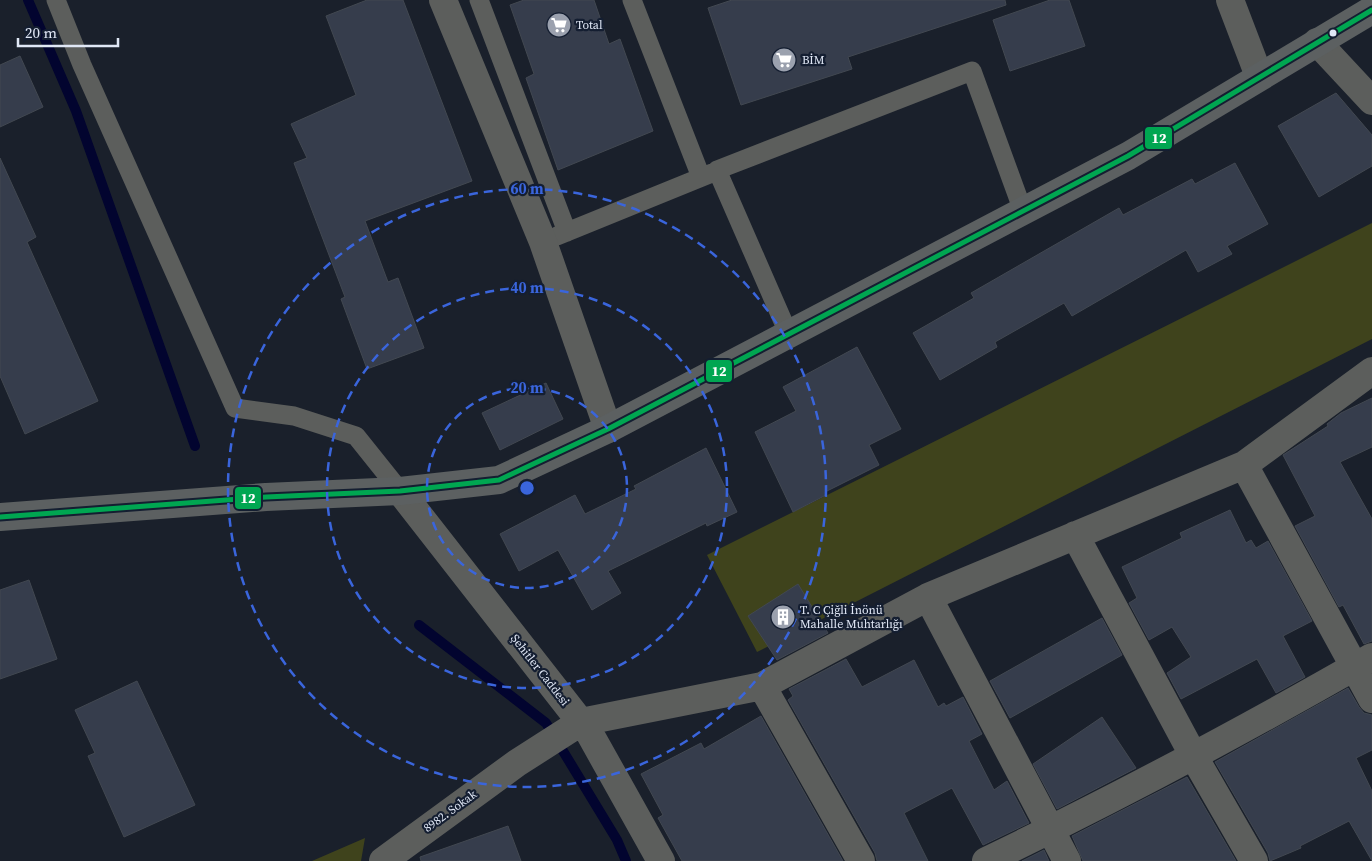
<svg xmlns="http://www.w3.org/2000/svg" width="1372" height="861" font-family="'Source Serif 4',serif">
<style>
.green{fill:#3f431c}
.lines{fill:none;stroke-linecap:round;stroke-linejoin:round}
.stream{stroke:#02042f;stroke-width:10}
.building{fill:#363d4c;stroke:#424851}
.lane{stroke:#5c5e5c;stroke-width:19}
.street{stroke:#5c5e5c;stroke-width:28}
.primary{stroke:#5c6061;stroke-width:28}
.bus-1-casing{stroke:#141e31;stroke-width:9}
.bus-1{stroke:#00a651;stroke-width:5}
.ring{fill:none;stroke:#3a65dc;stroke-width:2.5;stroke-dasharray:9 6}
.bus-dot{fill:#e0e7f5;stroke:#141e31;stroke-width:2}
.labels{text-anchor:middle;stroke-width:4.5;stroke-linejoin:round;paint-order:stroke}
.poi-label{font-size:12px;fill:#e0e7f5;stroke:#141e31;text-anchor:start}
.street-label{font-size:12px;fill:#e0e7f5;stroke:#141e31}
.centre{fill:#3a65dc;stroke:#141e31;stroke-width:2.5}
.ring-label{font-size:15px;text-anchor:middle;font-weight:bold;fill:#3a65dc;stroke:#141e31;stroke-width:4.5;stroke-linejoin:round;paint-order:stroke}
.line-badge{stroke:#141e31;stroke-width:2}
.badge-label{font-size:14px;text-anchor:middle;font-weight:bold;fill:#fff}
</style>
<rect width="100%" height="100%" fill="#1a202b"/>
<!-- green -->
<path class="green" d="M1372,223v116l-615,313 -50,-97z
M365,838l-4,23h-49z"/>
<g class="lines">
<!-- stream -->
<path class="stream" d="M28,0l48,111 119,335
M419,625l127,98 71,117 9,21"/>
</g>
<!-- building -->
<path class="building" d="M367,0h36l69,181 -107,40 23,61 10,-4 26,70 -57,21 -26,-70 4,-2 -51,-134 13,-5 -16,-34 65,-29 -30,-79z
M524,0h70l15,44 11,-5 33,92 -95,39 -32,-92 8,-4 -24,-69z
M732,0h273l1,5 -158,52 4,12 -111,36 -33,-97z
M1050,0h19l16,46 -75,25 -17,-51z
M20,56l23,51 -43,20v-62z
M1336,93l36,42v31l-53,31 -41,-71z
M0,158l36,79 -9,5 71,159 -73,33 -25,-58z
M1235,163l33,61 -41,22 5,8 -34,18 -12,-22 -114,66 -8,-13 -69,39 2,5 -57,33 -27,-47 61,-35 -3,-5 148,-85 4,7 69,-36 3,5z
M857,347l44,82 -32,16 10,20 -54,27 1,3 -33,17 -38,-80 41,-21 -13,-24z
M546,383l17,36 -63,31 -18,-37z
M1372,398v49l-32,15 32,57v122l-8,3 -21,-39 -4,2 -44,-81 20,-10 -32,-61 45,-29 -1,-2 14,-11z
M706,448l31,64 -30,14 -1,-3 -98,48 13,22 -29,17 -34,-60 -39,21 -19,-37 75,-39 10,19 51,-25 -2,-3z
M1230,510l16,33 5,-3 5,8 12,-7 44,80 -29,15 22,41 -29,16 -19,-34 -76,40 -14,-26 24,-16 -19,-30 -23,13 -20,-37 8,-5 -15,-31 60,-29 -2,-5z
M29,580l28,79 -57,20v-89z
M798,584l30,49 -51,27 -29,-44z
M1102,618l20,37 -112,63 -20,-37z
M846,659l16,28 52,-27 24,47 6,-4 2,3 17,-9 19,37 -13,7 25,49 13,-9 22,42 -46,22 -31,-57 -48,25 24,48h-51l-2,-8 -87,-153 5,-4 -4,-7z
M137,681l58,124 -71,32 -36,-81 7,-3 -20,-43z
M1348,688l11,19 5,6 8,2v35l-16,8 16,33v70l-23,-40 -49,25 1,2 -31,13 -2,-8 -53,-91z
M761,716l82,145h-161l-24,-43 5,-3 -22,-41 60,-31 3,6z
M1102,717l34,51 -79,41 -24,-45z
M1187,777l49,84h-153l-11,-25z
M508,826l13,35h-100l-1,-4z
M1044,850l5,11h-27z"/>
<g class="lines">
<!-- lane -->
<path class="lane" d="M56,0l26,65 153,343 59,8 62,20 44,55
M479,0l88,232
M632,0l69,177
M557,236l155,-63
M789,335l-72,-165 255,-99 51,140"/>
<!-- street -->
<path class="street" d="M443,0l100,242 65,187
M1230,0l29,76
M1317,42l55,59
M1244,465l128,234
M400,491l190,243 71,127
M1075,535l118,220 61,106
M928,597l139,264
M762,686l99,175
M383,861l134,-98 64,-41 181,-36 166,-89 316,-132 128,-94
M986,861c131,-63 260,-132 386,-204"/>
<!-- primary -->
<path class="primary" d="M0,517l266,-20 134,-6 99,-11 109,-51 520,-273 244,-146"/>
<defs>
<path id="bus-1" d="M0,517l266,-20 134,-6 99,-11 109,-51 520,-273 244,-146"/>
</defs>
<!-- bus-1 casing -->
<use href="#bus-1" class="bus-1-casing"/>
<!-- bus-1 -->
<use href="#bus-1" class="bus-1"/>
</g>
<!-- distance rings -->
<g class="ring">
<circle cx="527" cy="488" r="100"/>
<circle cx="527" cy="488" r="200"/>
<circle cx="527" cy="488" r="299"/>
</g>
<!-- icons -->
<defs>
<symbol id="supermarket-disc" viewBox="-11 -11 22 22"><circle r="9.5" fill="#9ba1ae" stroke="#141e31"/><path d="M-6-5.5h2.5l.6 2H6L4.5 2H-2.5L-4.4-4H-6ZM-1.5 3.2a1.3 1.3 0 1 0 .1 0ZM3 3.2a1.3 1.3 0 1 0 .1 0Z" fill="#fff"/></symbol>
<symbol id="building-disc" viewBox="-11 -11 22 22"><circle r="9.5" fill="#9ba1ae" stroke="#141e31"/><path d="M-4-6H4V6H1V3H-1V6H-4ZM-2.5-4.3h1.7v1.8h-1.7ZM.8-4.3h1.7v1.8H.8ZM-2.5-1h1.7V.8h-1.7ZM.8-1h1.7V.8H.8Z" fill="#fff"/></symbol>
</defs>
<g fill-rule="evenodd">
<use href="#supermarket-disc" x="545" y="11" width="28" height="28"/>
<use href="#supermarket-disc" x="770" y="46" width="28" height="28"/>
<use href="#building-disc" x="769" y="603" width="28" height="28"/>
</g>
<!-- markers -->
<circle class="bus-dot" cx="1333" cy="33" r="4.5"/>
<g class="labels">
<!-- poi labels -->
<g class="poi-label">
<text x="576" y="29">Total</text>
<text x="802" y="64">BİM</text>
<text x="800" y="614">T. C Çiğli İnönü<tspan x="800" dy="14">Mahalle Muhtarlığı</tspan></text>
</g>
<!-- street labels -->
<g class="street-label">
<text transform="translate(540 670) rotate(52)" y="4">Şehitler Caddesi</text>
<text transform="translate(450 811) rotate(-36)" y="4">8982. Sokak</text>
</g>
</g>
<circle cx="527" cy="488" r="8" class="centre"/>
<g class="ring-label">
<text x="527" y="194">60 m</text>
<text x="527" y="293">40 m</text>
<text x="527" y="393">20 m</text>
</g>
<g class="line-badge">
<rect x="1144" y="126" width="29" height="24" rx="5" fill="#00a651"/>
<rect x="705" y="359" width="28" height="24" rx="5" fill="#00a651"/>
<rect x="234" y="486" width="28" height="24" rx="5" fill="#00a651"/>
</g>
<g class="badge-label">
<text x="1159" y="143">12</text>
<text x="719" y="376">12</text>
<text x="248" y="503">12</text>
</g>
<!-- scale -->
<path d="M18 38v8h100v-8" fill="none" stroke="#e0e7f5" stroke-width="2.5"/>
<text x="25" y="38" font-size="15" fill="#e0e7f5" stroke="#141e31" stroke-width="4" paint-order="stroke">20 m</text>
</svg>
